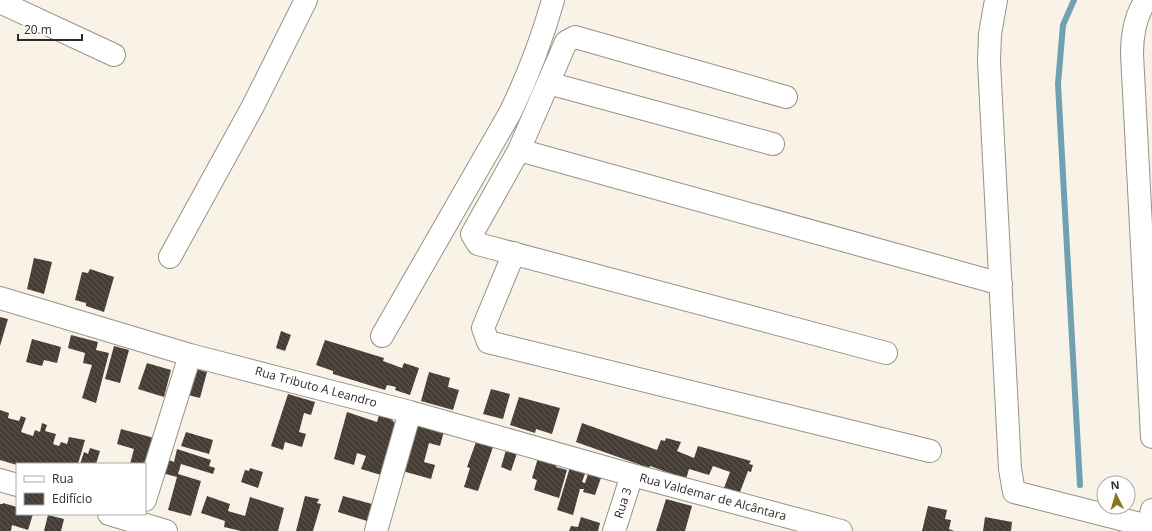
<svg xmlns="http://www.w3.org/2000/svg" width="1152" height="531" font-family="'Open Sans',sans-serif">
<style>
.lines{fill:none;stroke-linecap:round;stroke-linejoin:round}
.stream{stroke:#70a0b2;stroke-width:6}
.building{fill:url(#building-back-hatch)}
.minor-casing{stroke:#979286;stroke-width:24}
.minor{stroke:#fff;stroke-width:22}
.labels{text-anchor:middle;stroke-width:4;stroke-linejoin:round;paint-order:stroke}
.street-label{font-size:12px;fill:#2d2b27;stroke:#fff}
</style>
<defs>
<pattern id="building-back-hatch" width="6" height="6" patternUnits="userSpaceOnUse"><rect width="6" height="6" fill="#463d36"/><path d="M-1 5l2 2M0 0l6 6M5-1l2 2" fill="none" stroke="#5e5751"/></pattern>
</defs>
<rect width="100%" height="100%" fill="#f8f3e6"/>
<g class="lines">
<!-- stream -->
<path class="stream" d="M1074,0l-11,25 -5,59 22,401"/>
</g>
<!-- building -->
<path class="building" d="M34,258l18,4 -8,32 -17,-5z
M90,269l24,8 -10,35 -18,-6v-3l-11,-3 7,-28 6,1z
M0,317l8,2 -8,27z
M281,331l10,4 -6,16 -9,-3z
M71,335l27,7 -2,8 13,3 -13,50 -14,-5 10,-33 -9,-2 2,-10 -17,-5z
M32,339l29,8 -4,16 -13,-3 -2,6 -16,-4z
M325,340l59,18 -1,3 19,7 2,-5 15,5 -9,27 -15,-5 1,-3 -9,-2 -2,5 -52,-16v-3l-17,-6z
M114,346l15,4 -9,33 -15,-4z
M147,363l24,7 -7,27 -26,-8z
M191,368l16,4 -7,26 -16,-4z
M429,372l21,6 -2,9 11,3 -6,20 -32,-9z
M491,389l19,5 -7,25 -20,-5z
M288,394l27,8 -4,13 -7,-2 -5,19 7,2 -4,13 -17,-5 -2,8 -12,-4z
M519,397l41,11 -8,26 -16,-5 -1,4 -25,-8z
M0,410l9,3 -1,5 11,3 2,-5 5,2 -5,14 12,4 2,-6 5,2 2,-9 5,2 -2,6 11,3 -3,10 6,2 2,-4 6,2 2,-7 16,3 -7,24h-61v1l-17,-5z
M347,412l30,10 2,-7 12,4 5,5 -15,51 -20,-6 5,-13 -9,-3 -3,12 -20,-6z
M412,422l32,9 -4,15 -11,-3 -5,19 11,3 -4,14 -32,-9z
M582,423l75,27 4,-10 4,1 1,-3 15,4 -4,9 17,7 4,-12 53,15 -2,3 4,1 -2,7 -3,-1 -8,21 -16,-4 6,-16 -17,-6 -4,9 -20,-6 -3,10 -36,-13 -1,2 -73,-26z
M121,429l33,9 -9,26h-15l4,-15 -17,-5z
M186,432l27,8 -4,14 -28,-8z
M476,442l17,5 -15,44 -14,-4 6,-19 -3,-1z
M90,448l10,3 -4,13h-16l4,-12 4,2z
M177,449l34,11 -2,6 6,2 -2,6 -32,-10 -3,10 23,7 -10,35 -23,-6 9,-33 -15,-4 4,-14 8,3z
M506,450l11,3 -6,18 -10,-4z
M538,458l19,5 -1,4 11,3 -8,28 -25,-8 3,-10 -5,-2z
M570,467l16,4 -4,11 3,1 4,-12 13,4 -7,20 -12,-3 1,-3h-4l-7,26 -16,-5z
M250,468l13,4 -5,16 -17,-6 4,-12 4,1z
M207,496l23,8 -2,7 17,5 5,-19 34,11 -6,23h-37l-17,-4 1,-6 -24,-8z
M305,496l14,3 -2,4 4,1 -8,27h-17z
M343,496l29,8 -5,17 -29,-9z
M666,499l26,7 -7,25h-29z
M3,503l14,4v7h16l-5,16 -16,-5 -1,6h-11v-27h3z
M928,506l19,4 -2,9 6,1 -2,9 5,2h-32z
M48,515l16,4 -3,12h-17z
M581,517l19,6 -2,8h-29l2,-5 7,1z
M985,517l27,5 -1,9h-28z"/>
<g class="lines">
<defs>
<path id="minor" d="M996,0l-6,34 -1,28 21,407 4,23 134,34 4,-16
M1146,0c-11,16 -14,34 -14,54l20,383
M0,2l114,53
M548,83l225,61
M786,97l-211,-60 -9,5 -47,108 -47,84 6,10 408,109
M519,150l482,134
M514,253l-31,75 5,14 442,109
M170,257l83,-151 53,-106
M0,298l190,57 220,57 222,63 209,56
M382,336l128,-223c18,-37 32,-74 43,-113
M0,480l17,5
M145,500l45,-145
M109,514l57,17
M376,531l34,-119
M614,531l18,-56"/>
</defs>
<!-- minor casing -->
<use href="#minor" class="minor-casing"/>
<!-- minor -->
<use href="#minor" class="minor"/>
</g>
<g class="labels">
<!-- street labels -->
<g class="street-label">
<text transform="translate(316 387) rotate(15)" y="4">Rua Tributo A Leandro</text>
<text transform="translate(713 497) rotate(15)" y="4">Rua Valdemar de Alcântara</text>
<text transform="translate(623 503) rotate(-72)" y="4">Rua 3</text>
</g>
</g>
<!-- legend -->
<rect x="16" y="463" width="130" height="52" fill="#ffffff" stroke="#abaaa9"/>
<rect x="24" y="476" width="20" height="6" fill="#ffffff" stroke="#abaaa9"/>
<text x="52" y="483" font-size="12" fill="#2d2b27">Rua</text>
<rect x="24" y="493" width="20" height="12" fill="url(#building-back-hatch)" stroke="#abaaa9"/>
<text x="52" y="503" font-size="12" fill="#2d2b27">Edifício</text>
<!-- north arrow -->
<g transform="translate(1116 495) rotate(355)"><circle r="19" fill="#ffffff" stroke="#abaaa9"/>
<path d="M0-3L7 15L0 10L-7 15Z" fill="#88771b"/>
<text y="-6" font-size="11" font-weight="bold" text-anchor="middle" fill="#2d2b27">N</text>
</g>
<!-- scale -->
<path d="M18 34v6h64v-6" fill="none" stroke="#2d2b27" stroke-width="2"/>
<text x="24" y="34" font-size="12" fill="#2d2b27" stroke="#ffffff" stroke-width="3" paint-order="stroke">20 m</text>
</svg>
